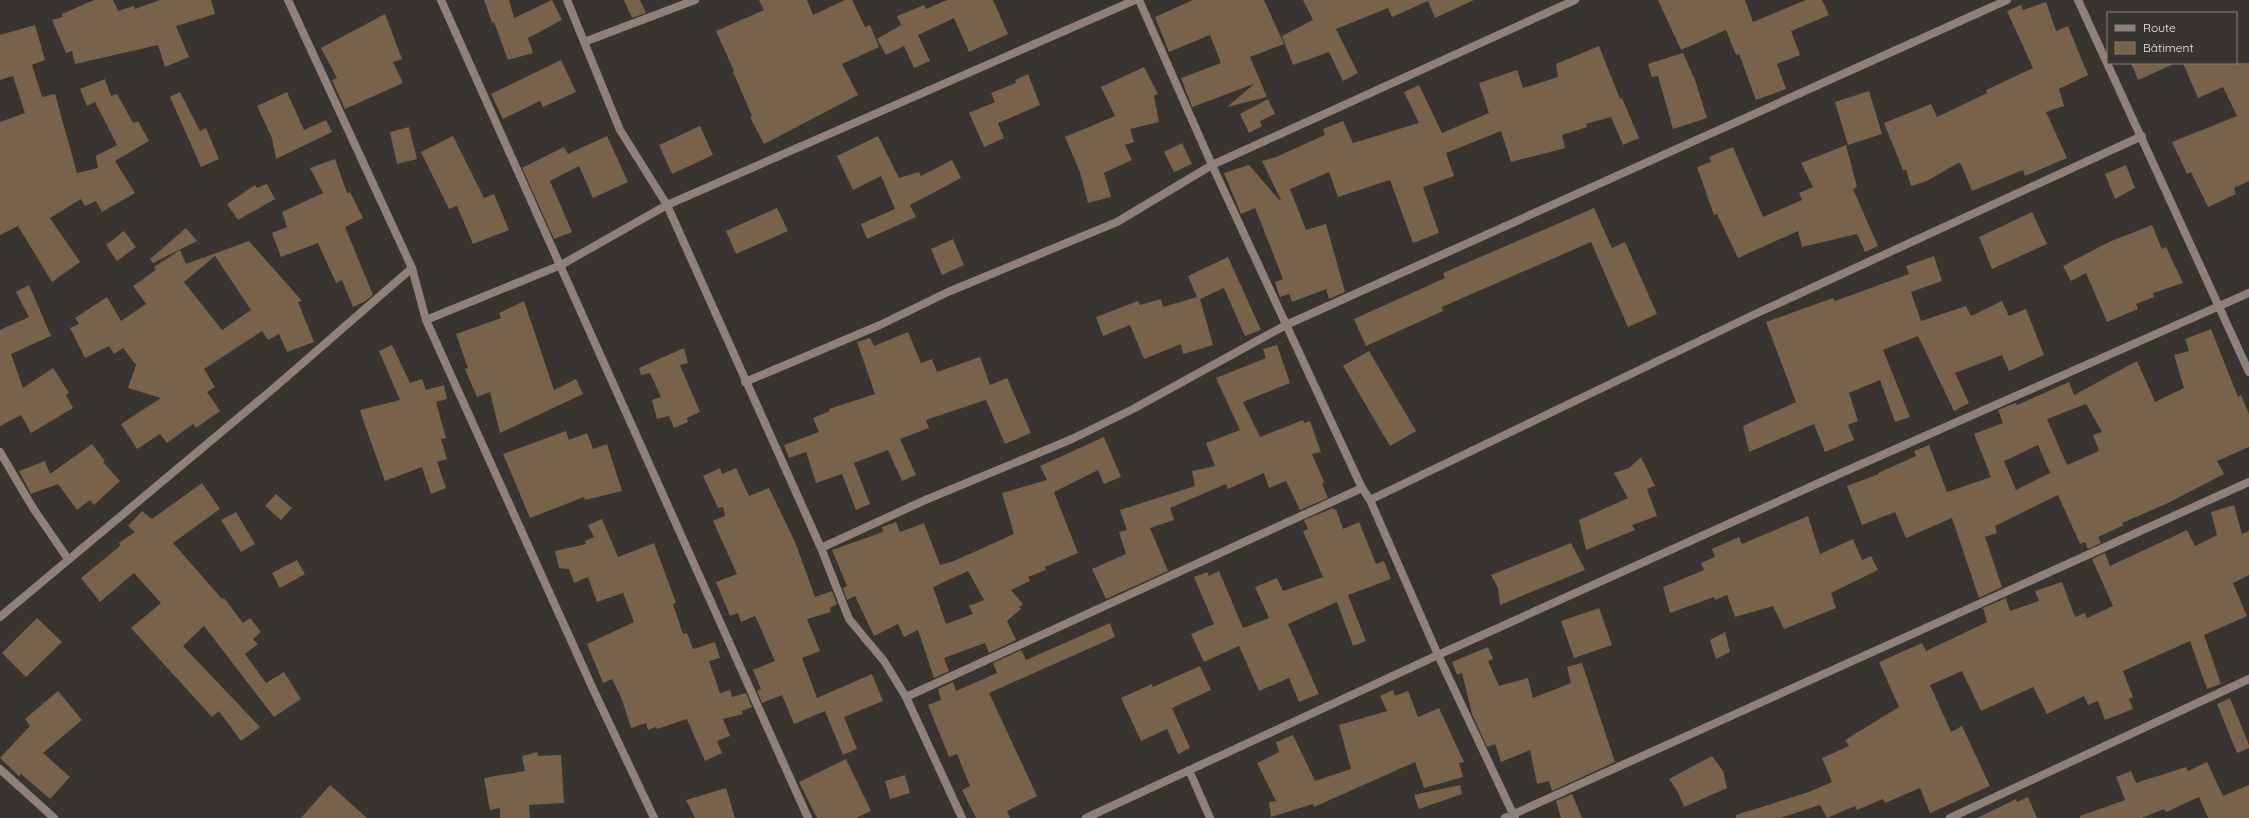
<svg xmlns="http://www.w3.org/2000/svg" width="2249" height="818" font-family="Quicksand,sans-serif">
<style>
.building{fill:#78624a;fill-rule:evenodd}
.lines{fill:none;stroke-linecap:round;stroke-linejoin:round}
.minor{stroke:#8f8179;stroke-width:8}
.tertiary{stroke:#8f8179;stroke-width:8}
</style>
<rect width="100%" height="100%" fill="#38342f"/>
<!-- building -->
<path class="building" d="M94,0h19l5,11 16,-5 1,3 25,-9h51l4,14 -39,12 13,31 -24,10 -7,-22 -83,19 -3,-13 -6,2 -14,-33 11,-3 -1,-3z
M484,0h25l5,18 38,-18 10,20 -34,18 5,15 -25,7 -14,-38 -2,1z
M624,0h16l6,13 -14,5z
M759,0h48l6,15 32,-15h7l13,27 5,-2 9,22 -37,17 16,31 -94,49 -14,-27 2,-1 -19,-44 1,-1 -18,-40 48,-21z
M947,0h46l15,34 -39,18 -15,-34 -36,17 12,26 -16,7 -10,-22 -18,9 -9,-16 24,-14 -4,-9 27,-11 2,4z
M1193,0h71l20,44 -34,13 17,40 -40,10 27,-23 -62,23 -11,-29 40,-15 -11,-28 -41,17 -14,-35z
M1303,0h171l-39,18 -7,-17 -36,16 -4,-9 -52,21 22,44 -15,8 -14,-29 -36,13 -11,-29 31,-16z
M1658,0h87l8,22 53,-22h16l7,15 -38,16 9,24 -23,9 9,25 -30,11 -17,-46 -3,1 -10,-25 -45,20z
M2046,2l10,29 12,-5 20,49 -29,14 5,17 -18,6 21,46 -42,18 -2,-6 -51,21 -11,-27 -3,-1 -31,18 -16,5 -5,-16h-3l-19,-47 47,-19 6,13 50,-24 -1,-3 47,-22 -26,-57 14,-6 2,5z
M385,14l17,45 -9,3 10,21 -58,26 -13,-29 5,-2 -16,-30z
M35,25l10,35 -13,5 10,32 13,-3 22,79 21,-5 -2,-12 21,-11 -22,-43 -8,4 -7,-17 25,-10 6,17 6,-2 16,29 5,-2 11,20 -34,20 20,32 -33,19 -6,-11 -11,5 -4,-7 -31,19 30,44 -28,20 -34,-56 -18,9v-113l25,-9 -12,-37 -13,4v-45z
M1599,46l21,53 2,-1 17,40 -16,7 -12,-28 -25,7 1,3 -25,8 3,13 -54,14 -10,-31 -55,22 8,23 -31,11 16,46 -26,10 -23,-63 -52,17 -9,-25 -39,17 16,41 20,-6 19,68 -16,7 -3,-10 -34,13 -3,-8 -9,3 -5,-15 8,-3 -28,-71 -14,6 -17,-41 25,-8 31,36 1,-1 -19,-39 14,-4 49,-22 -2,-6 20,-8 10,22 66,-20 -15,-31 15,-7 23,48 47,-20 -10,-30 38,-13 6,18 35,-11 -2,-13z
M1683,53l12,27 12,38 -34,11 -15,-53 -6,1 -4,-13z
M561,60l15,32 -33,15 -3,-6 -37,18 -12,-25z
M2131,63h45l-38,17z
M2183,63h66v118l-15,7 2,6 -28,13 -17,-35 -4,2 -15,-32 65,-26 -14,-29 -25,11z
M1144,67l14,27 -4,2 5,26 -29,7 4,13 -9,3 7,15 -28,13 7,24 -23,6 -8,-31 -15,-35 50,-21 -14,-29z
M1028,74l12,31 -42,18 6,15 -20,9 -15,-34 26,-11 -4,-9 25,-10 -1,-3z
M1869,91l13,43 -34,11 -13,-43z
M180,92l20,39 6,-3 13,31 -18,8 -31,-70z
M287,92l17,38 22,-10 6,12 -56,27 -4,-21 -15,-32z
M1268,99l7,15 -15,7 2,5 -13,7 -9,-19z
M700,126l13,29 -41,19 -13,-29z
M409,127l8,32 -20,5 -7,-32z
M453,136l31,62 10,-4 15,36 -36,14 -16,-38 -8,3 -28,-57z
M607,136l21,46 -35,16 -14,-32 -29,15 22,51 -18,7 -32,-71 42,-21 4,7z
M878,136l21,42 20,-6 2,4 31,-16 9,18 -51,27 6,12 -49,22 -6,-15 34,-15 -14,-33 -28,14 -16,-34z
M1182,143l10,21 -18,8 -10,-20z
M1846,145l11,42 -4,2 25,57 -13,6 -8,-18 -55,13 -4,-16 -60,27 -21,-44 -3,1 -17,-48 14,-5 -2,-5 24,-10 30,70 39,-17 -3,-7 14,-6 -12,-24z
M335,159l12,34 3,-1 13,26 -18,9 28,68 -9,7 -11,5 -11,-27 -6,3 -18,-40 -37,14 -9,-24 15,-6 -5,-15 41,-19 -13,-25z
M2126,165l9,23 -20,11 -10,-25z
M267,184l8,15 -37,21 -11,-16 28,-19 2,3z
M777,208l11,23 -52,23 -10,-23z
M1594,208l18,40 13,-6 32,72 -29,13 -37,-85 -149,65 1,4 -77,35 -12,-27 91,-41 -2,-5z
M2032,212l15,32 -55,25 -13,-32z
M2152,225l10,24 4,-2 17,36 -30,10 1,4 -18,7 2,5 -31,13 -21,-49 -15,8 -8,-15 46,-24z
M186,228l11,13 -44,22 -3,-4z
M124,231l12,16 -19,14 -11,-16z
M953,239l11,26 -22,10 -11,-26z
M249,241l53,60 -4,1 16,40 -27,10 -8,-18 -11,6 -6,-9 -58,38 11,18 -8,5 13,19 -24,17 -3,-4 -26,19 -7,-9 -23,15 -16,-25 40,-26 -33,-10 8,-23 -13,-17 -9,6 -5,-8 -24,12 -15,-30 9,-4 -4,-6 32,-21 14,24 25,-17 -13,-18 23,-16 -2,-3 26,-17 6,14zM215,256l36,54 -29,20 -38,-48z
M1934,256l8,25 -31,11 10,29 45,-15 5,10 31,-15 7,15 17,-7 18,46 -35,16 -7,-16 -47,18 14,30 -15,8 -36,-75 -35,14 27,67 -15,5 -15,-42 -31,13 9,28 -10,4 6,15 -29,12 -11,-28 -65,28 -6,-26 53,-24 -30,-80 67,-24 2,3 74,-27 -3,-8z
M1228,257l33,73 -16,6 -21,-48 -24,11 13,46 -30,9 -2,-10 -37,15 -14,-34 -27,11 -7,-19 42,-16 2,4 21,-6 2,8 34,-10 -9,-21z
M29,285l22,51 -40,18 12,34 30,-20 16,25 -3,2 7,13 -42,25 -10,-18 -21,11v-96l29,-13 -13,-25z
M524,301l30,89 22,-11 7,15 -83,39 -10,-41 -13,5 -12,-28 3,-1 -12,-34 45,-16 -2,-5z
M2211,329l27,68 3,-2 8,19v33l-32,14 7,13 -58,30 -44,19 2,2 -26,12 3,6 -13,6 -3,-7 -5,2 -22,-49 -63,31 2,7 -12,4 17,50 -23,11 -27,-80 -46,20 -11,-26 -33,13 -15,-39 32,-12 -1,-1 38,-17 -2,-5 15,-6 18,47 44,-15 -17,-43 29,-11 -5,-13 17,-7 2,2 52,-23 5,13 63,-34 18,41 29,-14 -10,-33 15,-4 -4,-12zM2086,404l16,28 -9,3 6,16 -32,14 -20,-46zM2038,445l12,28 -34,17 -12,-29z
M908,332l13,31 11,-4 5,13 43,-15 10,28 17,-7 24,55 -26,11 -19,-44 -60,20 3,8 -29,11 16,36 -14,6 -14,-31 -34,13 16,41 -14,6 -14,-36 -26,9 -10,-31 -17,6 -5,-13 35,-13 -6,-14 17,-7 -1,-2 46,-15 -18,-52 13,-4 4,8z
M392,345l18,38 12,-4 4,11 18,-5 3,14 -11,3 10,36 -5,1 6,20 -10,3 9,26 -15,6 -9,-27 -37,14 -22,-61 -3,-10 40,-10 -21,-49z
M1277,345l13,38 -47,19 17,35 43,-17 1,3 6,-2 11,31 -9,2 12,28 -2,2 6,14 -28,12 -14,-29 -17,7 -5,-15 -36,16 -2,-5 -56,24 4,12 -24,8 18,43 -62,28 -14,-30 34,-15 -7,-22 8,-2 -7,-20 75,-24 -3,-15 23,-5 -9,-23 34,-13 -24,-52 50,-20 -3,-9z
M684,348l4,15 -8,2 20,47 -13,6 1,4 -14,6 -5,-12 -12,3 -5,-19 9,-3 -11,-24 -9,2 -2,-7z
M1369,351l47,80 -26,15 -47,-80z
M566,431l3,9 18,-7 6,16 14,-5 15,47 -37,9 -1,-3 -54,21 -27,-64z
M1104,437l17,40 -17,7 -6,-14 -44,22 24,61 -33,14 1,3 -18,7 2,4 -19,9 12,14 -4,3 2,2 -14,12 9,19 -27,13 -4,-10 -41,15 5,13 -15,7 -16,-48 -14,7 -6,-13 -24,12 -19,-40 -8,4 -4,-12 4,-2 -15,-36 51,-18 -1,-5 14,-5 4,10 24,-9 16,42 14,-4 60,-27 -12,-41 45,-13 -7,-14zM968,571l16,29 -15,6 4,8 -27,10 -13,-37z
M92,444l13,17 -2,1 17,19 -26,24 -4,-5 -13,10 -19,-26 -27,10 -12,-23 26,-10 5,13z
M1641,457l14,29 -8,3 10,27 -25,9 3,5 -49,20 -7,-30 49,-22 -14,-25 15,-5z
M720,468l2,6 14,-6 13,28 20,-8 26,54 20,55 17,-6 5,13 -7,4 1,4 -24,7 13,32 -18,7 15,40 55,-24 11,27 -39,16 13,32 -14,6 -18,-44 -31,13 -12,-29 -20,8 -5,-12 4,-2 -8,-19 22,-9 -18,-41 -2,-4 -14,6 -3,-9 -8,3 -14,-34 21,-8 -24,-53 12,-5 -2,-9 -5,1 -15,-32z
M202,483l18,26 -47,34 49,56 2,-1 19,25 7,-5 11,14 -8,7 5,5 -13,10 21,29 18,-11 17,27 -27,18 -70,-91 -21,20 77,81 -19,14 -22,-30 -7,6 -81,-89 30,-25 -27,-30 -34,29 -19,-24 39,-32 -1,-3 16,-11 -7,-6 14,-15 10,8z
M276,494l16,14 -11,12 -16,-14z
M2234,505l8,29 7,-3v44l-16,8 14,33 -43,19 17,49 -14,5 -17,-48 -67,30 10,26 -4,2 4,10 -28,11 -7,-19 -10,4 -4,-9 -37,18 -14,-27 -52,24 -19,-40 -32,14 21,47 11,-6 28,60 -60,27 -10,-25 -35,15 -2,-4 -26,11 -2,-4 -28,12 -7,-13 -40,13h-44v-3l73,-23 23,-10 -10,-24 27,-12 -4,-6 54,-33 -20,-45 43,-19 4,8 61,-29 -4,-14 23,-10 4,13 29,-10 -4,-10 27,-9 13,35 10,-4 2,5 26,-12 -21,-47 13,-6 5,13 77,-36 8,16 22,-11 -6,-23z
M1333,508l1,2 2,-1 7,20 16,-7 17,42 8,-3 7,18 -43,16 18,46 -13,5 -16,-44 -49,22 31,70 -20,8 -10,-24 -30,13 -20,-45 -35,16 -13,-28 23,-10 -20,-47 13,-5 2,4 10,-5 24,57 26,-10 -14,-31 22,-9 6,13 40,-14 -20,-46 5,-2 -4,-9z
M236,512l19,32 -14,8 -20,-32z
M1808,516l12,38 33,-15 9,21 9,-4 7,14 -47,23 5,15 -52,21 -11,-23 -38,11 -8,-22 -12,5 -1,-3 -44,16 -7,-26 41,-17 -3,-7 14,-6 -3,-8 27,-12 3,7z
M602,519l16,38 36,-14 22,60 -3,1 10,30 4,-1 6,16 22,-7 5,16 -11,3 11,32 10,-3 2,7 14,-4 6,14 -10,4 1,3 -20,5 7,17 -13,5 5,12 -17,8 -18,-42 -30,10 -1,-2 -8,3 -2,-7 -15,5 -10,-31 -9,-18 -9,4 -16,-39 47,-22 -11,-29 -26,9 -9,-25 -14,6 -5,-14 -10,-1 -4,-17 31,-7 -1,-3 9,-4 -6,-12z
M1571,543l14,27 -85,35 -2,-17 -7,-13z
M297,560l8,14 -25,14 -8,-15z
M1599,608l13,37 -38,13 -13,-37z
M37,618l25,24 -36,35 -24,-24z
M1110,623l5,14 -126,56 48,103 -30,15 3,7h-34l-14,-28 8,-4 -13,-32 -8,3 -21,-52 13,-5 -3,-11 15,-7 3,9 41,-18 -4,-10 28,-13 5,10z
M1725,632l5,20 -14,7 -6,-19z
M1488,647l5,12 -5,2 11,25 29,-8 5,20 38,-15 -4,-16 15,-4 33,99 -63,29 -3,-10 -12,3 -7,-34 -29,12 -6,-18 -8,3 -15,-33 -10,-41 -5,2 -5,-13z
M1200,666l11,24 -39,18 18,40 -12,6 -11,-25 -26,12 -20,-43 31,-14 1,3z
M1393,690l2,6 13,-5 10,26 21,-9 25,54 -5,1 4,14 -39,11 -9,-26 -101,45 -1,-3 -42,13 -2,-15 7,-1 -19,-38 22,-11 -3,-10 17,-7 22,46 36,-12 -12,-44 48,-14 -7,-15z
M58,691l24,29 -39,33 27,24 -20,22 -29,-25 -2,2 -19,-18 30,-32 -5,-7z
M2230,698l19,47v3l-12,5 -20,-49z
M537,752l1,4 23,-1 3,48 -35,2 1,13h-30v-10l-10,2 -6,-32 41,-7 -3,-15z
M1712,756l11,15 4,17 -43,19 -6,-15 -9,-13z
M846,759l25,52 -15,7h-39l-18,-36z
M2207,762l16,34 26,-11v33h-41l-9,-21 -33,15 -2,-3 -22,9h-62v-2l45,-16 -9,-23 15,-6 5,12 50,-16 2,4z
M905,775l5,18 -20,6 -5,-18z
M330,785l37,33h-66z
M1460,785l2,9 -43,15 -5,-14z
M726,788l9,30h-40l-9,-18z
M1572,794l10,24h-21l-5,-17z
M2028,797l9,21h-60l39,-19 1,3z"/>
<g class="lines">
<!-- minor -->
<path class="minor" d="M288,0l124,268 14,52 167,369 61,129
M441,0l367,818
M567,0l53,130 47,75 154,343 28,71 35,42 22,36 56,121
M1139,0l73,165 150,323 8,12 68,155 77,163
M584,42l111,-42
M426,320l135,-55 106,-60 468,-205
M745,382l135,-57 68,-33 169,-70 95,-57 363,-165
M0,452l33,56 35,51
M1370,500l383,-185 389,-179
M821,548l102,-47 149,-62 61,-30 153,-84 721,-325
M906,697l456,-209
M0,769l54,49
M1189,770l21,48
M1086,818l352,-163 392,-177 419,-185
M1505,818l744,-336
M1950,818l299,-139"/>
<!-- tertiary -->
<path class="tertiary" d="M2078,0l171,372
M0,617l274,-229 138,-120"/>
</g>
<!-- legend -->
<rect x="2107" y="12" width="130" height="52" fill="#38342f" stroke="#817e79"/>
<rect x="2115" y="25" width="20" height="6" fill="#8f8179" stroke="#817e79"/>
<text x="2143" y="32" font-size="12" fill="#eeece9">Route</text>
<rect x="2115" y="42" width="20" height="12" fill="#78624a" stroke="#817e79"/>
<text x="2143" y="52" font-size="12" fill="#eeece9">Bâtiment</text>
</svg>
